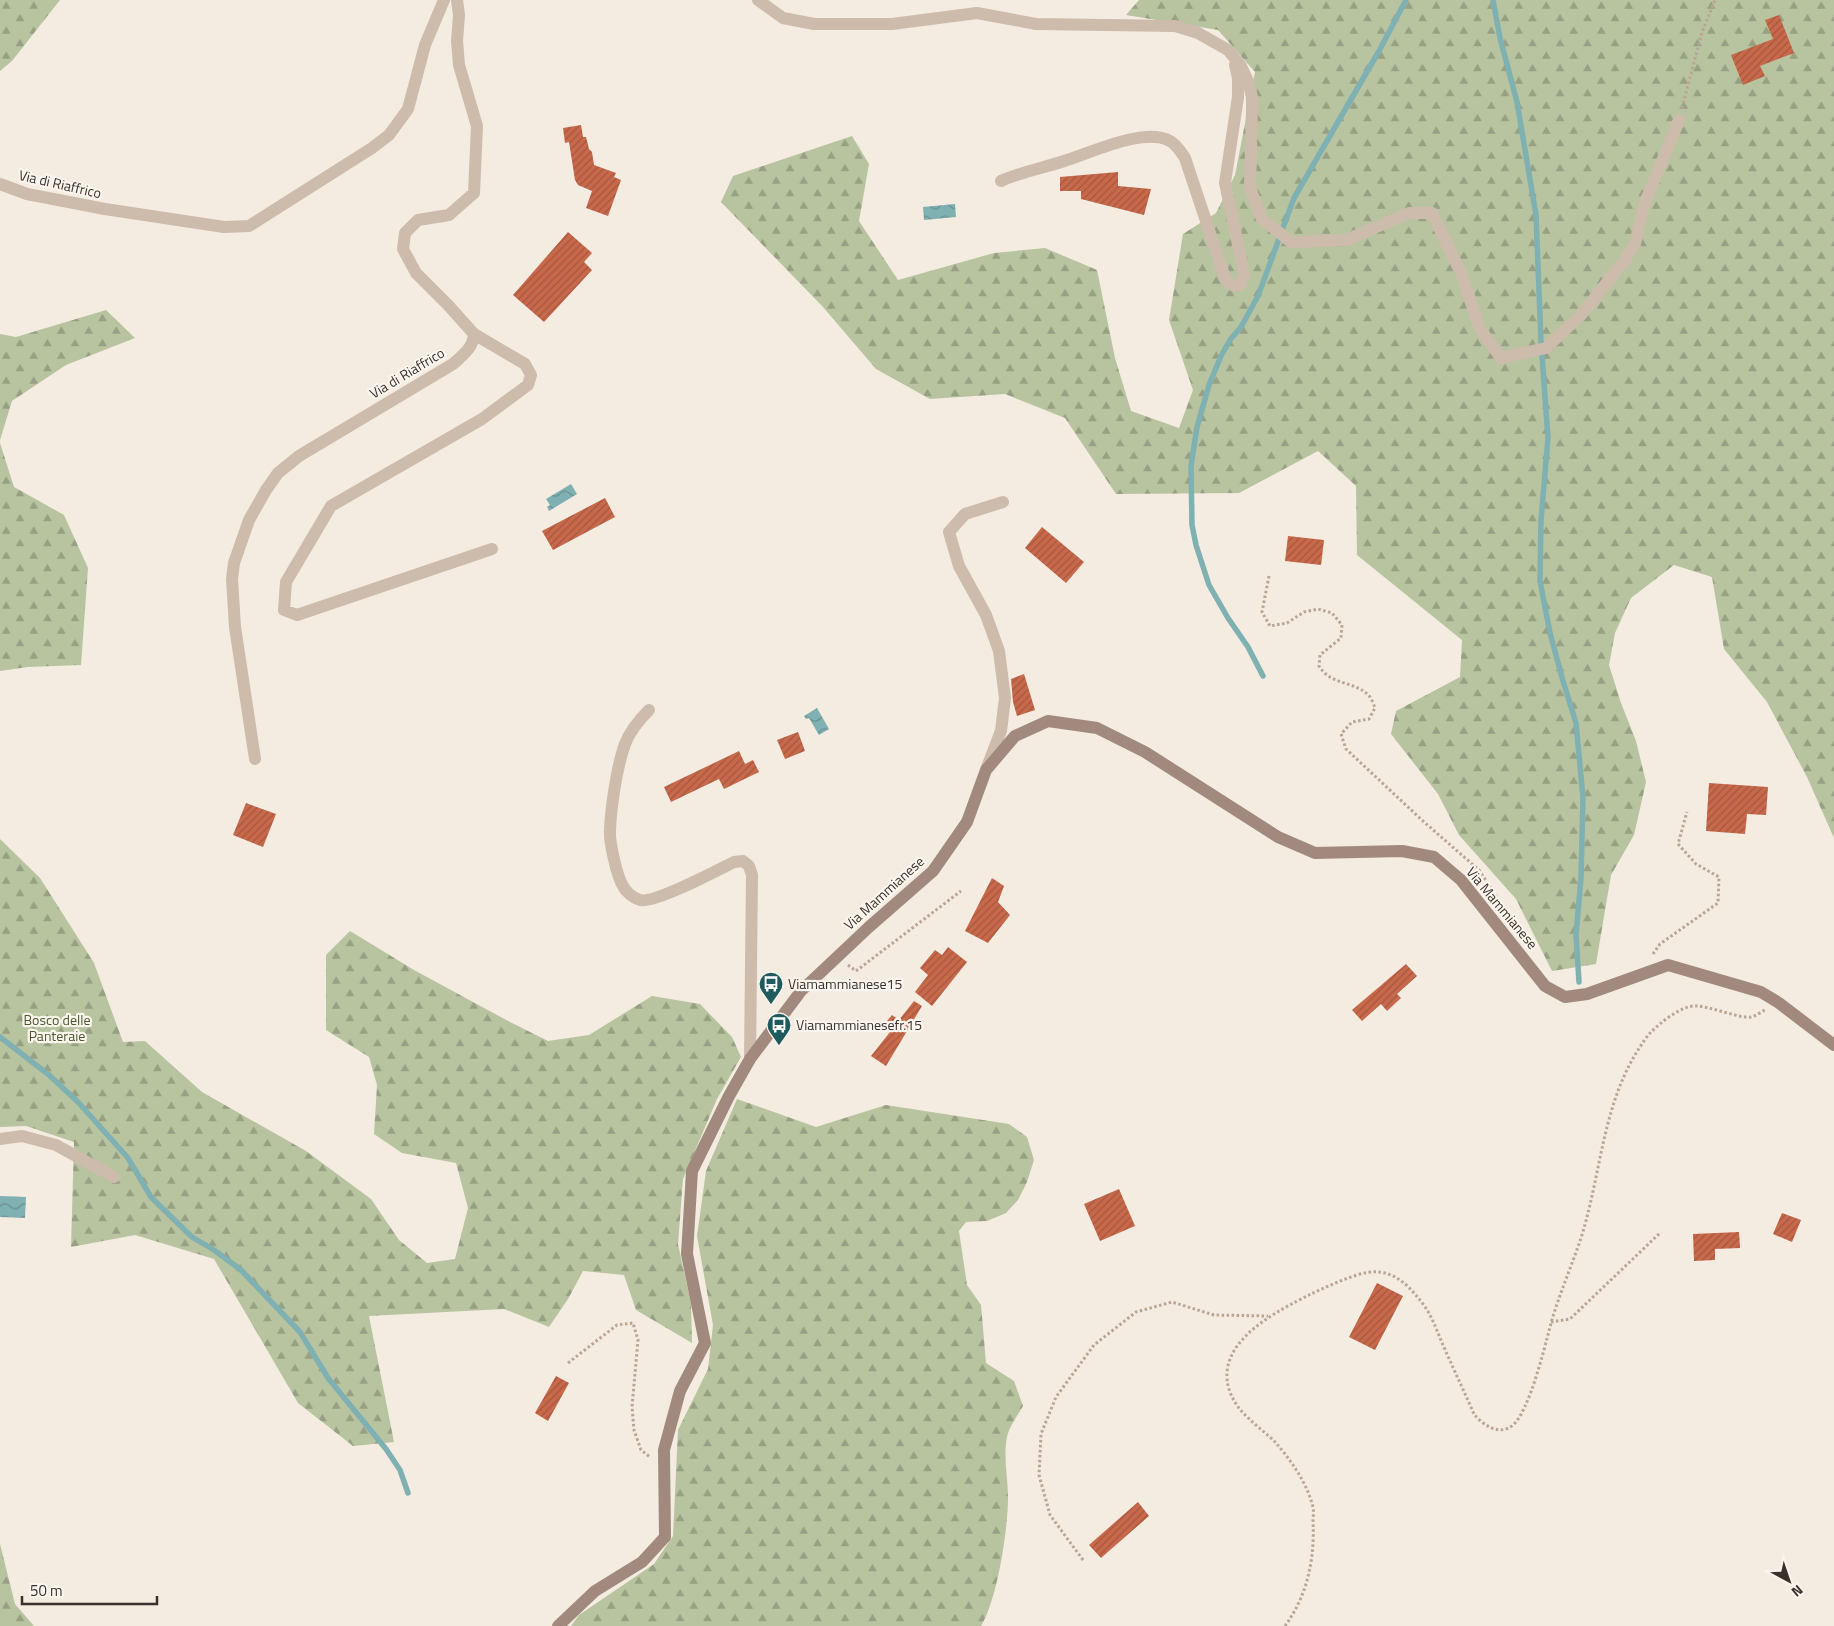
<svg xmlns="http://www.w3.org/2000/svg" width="1834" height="1626" font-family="'Titillium Web',sans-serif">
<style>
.forest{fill:url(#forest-firs)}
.water{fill:url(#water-waves)}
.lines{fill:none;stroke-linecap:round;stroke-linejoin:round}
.stream{stroke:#7fb0b2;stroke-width:5.5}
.building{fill:url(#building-hatch)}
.path{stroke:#b9a596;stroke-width:3;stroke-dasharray:2.5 2.5;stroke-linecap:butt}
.minor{stroke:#cdbbac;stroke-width:12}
.secondary{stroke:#a18a7d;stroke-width:12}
.labels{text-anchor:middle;stroke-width:4.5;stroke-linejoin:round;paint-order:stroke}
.street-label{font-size:14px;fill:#3b302b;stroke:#fbf5ee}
.poi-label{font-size:14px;fill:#3b302b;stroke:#fbf5ee;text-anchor:start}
.park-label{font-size:14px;fill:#4a5a2e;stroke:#fbf5ee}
</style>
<defs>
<pattern id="forest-firs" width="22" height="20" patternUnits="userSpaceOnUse" patternTransform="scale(1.25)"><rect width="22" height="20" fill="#b8c4a0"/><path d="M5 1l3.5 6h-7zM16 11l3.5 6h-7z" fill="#97a083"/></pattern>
<pattern id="water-waves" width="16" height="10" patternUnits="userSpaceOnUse" patternTransform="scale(1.25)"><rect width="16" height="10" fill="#7fb0b2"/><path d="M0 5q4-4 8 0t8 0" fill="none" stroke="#699091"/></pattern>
<pattern id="building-hatch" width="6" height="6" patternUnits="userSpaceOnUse" patternTransform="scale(1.25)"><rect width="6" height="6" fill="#c8694b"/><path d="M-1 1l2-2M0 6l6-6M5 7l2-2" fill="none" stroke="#a4573f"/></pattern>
</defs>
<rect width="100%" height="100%" fill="#f4ebe1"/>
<!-- forest -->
<path class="forest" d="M0,0h60l-48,61 -12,10z
M1139,0h695v838l-27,-61 -40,-75 -43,-53 -12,-72 -38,-12 -43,33 -16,35 -6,32 12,38 15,38 10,41 -12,53 -23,40 -15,89 -44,7 -36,-72 -57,-64 -21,-41 -47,-60 5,-23 64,-34 2,-37 -105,-85 -1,-69 -38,-35 -79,42 -123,1 -51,-76 -60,-24 -75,5 -54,-30 -53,-62 -102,-105 12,-26 119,-40 17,28 -10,57 39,59 96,-27 51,-5 52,22 18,88 16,53 48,17 14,-38 -24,-70 14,-86 33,-21 19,-38 20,-103 -37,-42 -92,-15z
M106,310l29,28 -69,27 -54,36 -12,39v-106l16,3z
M0,443l14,44 50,28 24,53 -7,97 -53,2 -28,4z
M0,839l40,39 54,85 29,79 22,-1 57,51 104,59 65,48 28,41 28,23 28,-4 13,-51 -12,-45 -54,-10 -28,-19 3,-49 -8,-28 -43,-27v-75l24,-24 64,39 96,52 38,19 41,-6 63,-39 48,8 32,33 9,20 -24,42 -34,80 -5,65 13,59 1,40 -56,-33 -12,-35 -41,-4 -15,28 -19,28 -45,-18 -135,7 25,126 -41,4 -55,-43 -84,-144 -79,-24 -64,12 3,-105 -48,-16 -26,1z
M737,1099l79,28 70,-22 123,19 18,13 7,23 -7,22 -9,18 -12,13 -19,8 -21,1 -7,9 8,54 14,20 5,58 28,18 9,25c-5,9 -14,21 -16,31 -4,20 1,41 1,61 0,31 -11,103 -27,128h-410l8,-11 75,-51 19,-28 5,-106 30,-61 5,-44 -16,-89 9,-65z
M0,1544l15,60 19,22h-34z"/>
<!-- water -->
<path class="water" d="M955,204l1,13 -32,3 -1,-13z
M571,484l6,10 -28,17 -2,-4 3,-2 -4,-6z
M817,708l12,21 -10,6 -10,-17 -3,1 -2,-3z
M0,1196l26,1 -1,21 -25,-1z"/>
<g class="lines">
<!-- stream -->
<path class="stream" d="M1493,0l7,38 17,64 19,113 5,127 7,96 -7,82 -1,61 10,52 13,48 13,42 7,75 -2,80 -5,57 3,47
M1263,676l-15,-29 -20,-29 -19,-33 -13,-40 -4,-20 -1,-59 6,-39 12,-42 12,-29 9,-16 11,-13 17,-31 36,-98 85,-147 27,-51
M0,1037l49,38 29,27 50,56 23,39 9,9 32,31 22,13 27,20 59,62 28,46 58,71 14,21 8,23"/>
</g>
<!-- building -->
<path class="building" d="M1779,15l15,38 -34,13 5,10 -22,9 -12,-30 42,-16 -8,-19z
M581,125l2,12h3l3,12 3,3 2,13 22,8 -2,4 7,3 -13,36 -22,-8 6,-17 -14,-6 -3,-5 -6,-38 -4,1 -2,-15z
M1118,172v14l33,3 -7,26 -63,-16v-8h-21v-14z
M568,232l24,21 -8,9 8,8 -48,52 -31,-27z
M605,498l10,19 -62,33 -11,-19z
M1042,527l42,35 -18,21 -41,-35z
M1288,536l36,4 -3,25 -36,-4z
M1024,674l11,36 -18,6 -4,-14 -2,-23z
M798,732l7,19 -20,8 -8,-19z
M739,751l6,13 8,-4 6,12 -35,17 -5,-10 -48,23 -7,-15z
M1709,783l59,4 -2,28 -19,-1 -2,20 -39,-3z
M246,803l30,11 -13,33 -30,-12z
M992,878l12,8 -6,16 12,13 -22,28 -23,-12z
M948,947l19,15 -35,44 -17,-14 13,-17 -8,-7 15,-18 7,5z
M1406,964l11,12 -20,18 4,4 -14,13 -6,-7 -19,17 -10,-11z
M914,1001l8,5 -36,60 -15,-10 19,-24 -8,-5 10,-12 7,5z
M1119,1189l16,37 -35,15 -16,-37z
M1782,1213l19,7 -9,22 -19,-8z
M1739,1232l1,16 -25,1v11l-21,1 -1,-27z
M1377,1283l26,13 -28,54 -26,-13z
M556,1376l13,7 -21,38 -13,-8z
M1138,1502l11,14 -48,42 -12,-13z"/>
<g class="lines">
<!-- path -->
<path class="path" d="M1682,108l20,-76 13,-32
M1269,576l-7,36 8,14 17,-3 17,-11 14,-3 14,4 10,12 -1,13 -21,17 -1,11c13,21 37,14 51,31 2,3 4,8 5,11l-6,11 -17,3 -11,12 5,15 78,73 55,48 17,26v4
M1653,954l7,-10 58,-41 1,-26 -23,-13 -18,-20 9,-32
M848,965l8,6 105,-80
M1551,1322l19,-3 91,-87
M568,1363l49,-38 16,-2 5,17 -6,67 2,23 7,20 9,7
M1083,1560l-33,-45 -11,-40 2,-41 15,-37 38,-52 42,-33 36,-10 42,13 54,1
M1285,1626c22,-30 30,-67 28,-104 0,-5 1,-10 0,-15 -6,-24 -22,-47 -38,-65 -16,-16 -37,-28 -45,-50 -18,-49 47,-81 81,-98 15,-7 30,-14 46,-19 30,-10 48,5 66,29 9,12 14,27 20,41 10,23 21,46 31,69 8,10 25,23 39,11 16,-14 31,-75 37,-98 8,-30 21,-59 31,-89 20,-63 21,-131 57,-188 4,-6 8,-13 13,-18 9,-9 31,-27 45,-26 13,0 45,13 55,11 5,-1 10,-5 14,-7"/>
<!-- minor -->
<path class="minor" d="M758,0l25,18 31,6h78l85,-11 59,11 139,2 23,7 30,17 13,16 7,15 4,16v12l-2,79 12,31 29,23 55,-2 63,-27h23l30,62 18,54 21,29 45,-10 35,-33 44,-55 10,-16 9,-39 35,-85
M1001,181c22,-10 43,-13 66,-21 26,-8 77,-33 103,-19 7,4 11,11 15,17l40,120 5,6 6,2 5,-2 3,-7 -1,-9 -18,-85 13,-86v-19l-3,-13
M0,184l27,10 78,15 119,18 25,-1 123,-78 17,-13 19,-26 17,-64 19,-45
M474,334l51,30 6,11 -3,10 -46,34 -151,87 -45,76 -2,28 13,5 195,-66
M649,710c-10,10 -19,21 -24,34 -8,22 -14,62 -15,86 -1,11 7,47 13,56 3,6 10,12 17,14 14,4 78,-30 94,-38l9,-1 6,5 3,9 -2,184
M255,759l-20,-132 -3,-48 2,-16 15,-43 17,-30 12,-17 21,-17 154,-92c10,-9 20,-16 21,-30l-26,-29 -32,-32 -13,-24 2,-16 13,-13 31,-5 25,-22 3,-67 -18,-61 -2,-24 2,-26 -2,-15
M987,767l14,-36 4,-33 -6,-47 -13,-36 -27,-49 -10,-34 16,-18 38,-12
M0,1139l22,-3 34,9 58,32"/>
<!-- secondary -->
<path class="secondary" d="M558,1626l37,-35 47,-29 23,-25 -1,-87 16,-59 25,-48 -18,-89 5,-83 37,-75 21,-37 51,-68 68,-64 64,-56 34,-49 19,-52 29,-34 33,-15 49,7 48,24 133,85 37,16 87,-2 32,6 27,23 84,106 20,11 22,-3 81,-29 93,27 18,11 55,42"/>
</g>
<!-- icons -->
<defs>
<symbol id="bus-pin" viewBox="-11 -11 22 30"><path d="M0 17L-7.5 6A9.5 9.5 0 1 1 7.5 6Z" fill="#1f5a5e" stroke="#fbf5ee"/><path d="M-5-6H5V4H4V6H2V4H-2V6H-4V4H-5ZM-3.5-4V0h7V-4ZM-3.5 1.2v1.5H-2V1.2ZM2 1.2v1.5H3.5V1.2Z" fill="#fff"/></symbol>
</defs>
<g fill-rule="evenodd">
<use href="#bus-pin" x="757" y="970" width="28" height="38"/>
<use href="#bus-pin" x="765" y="1011" width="28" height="38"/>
</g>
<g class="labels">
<!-- street labels -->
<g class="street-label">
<text transform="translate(60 184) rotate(13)" y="5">Via di Riaffrico</text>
<text transform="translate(407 373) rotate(-31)" y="5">Via di Riaffrico</text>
<text transform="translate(884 893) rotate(-42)" y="5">Via Mammianese</text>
<text transform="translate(1502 908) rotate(50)" y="5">Via Mammianese</text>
</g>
<!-- poi labels -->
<g class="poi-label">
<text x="788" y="989">Viamammianese15</text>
<text x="796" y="1030">Viamammianesefr.15</text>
</g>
<!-- park labels -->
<g class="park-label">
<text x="57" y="1025">Bosco delle<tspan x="57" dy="16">Panteraie</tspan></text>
</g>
</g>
<!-- north arrow -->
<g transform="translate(1789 1581) rotate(140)" stroke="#fbf5ee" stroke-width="4" paint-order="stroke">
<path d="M0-4L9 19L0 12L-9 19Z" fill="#3b302b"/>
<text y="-8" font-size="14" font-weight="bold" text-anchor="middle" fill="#3b302b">N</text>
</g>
<!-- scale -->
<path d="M22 1596v8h135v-8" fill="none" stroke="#3b302b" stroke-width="2.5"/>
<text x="30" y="1596" font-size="15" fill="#3b302b" stroke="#fbf5ee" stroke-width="4" paint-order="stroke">50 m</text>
</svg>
